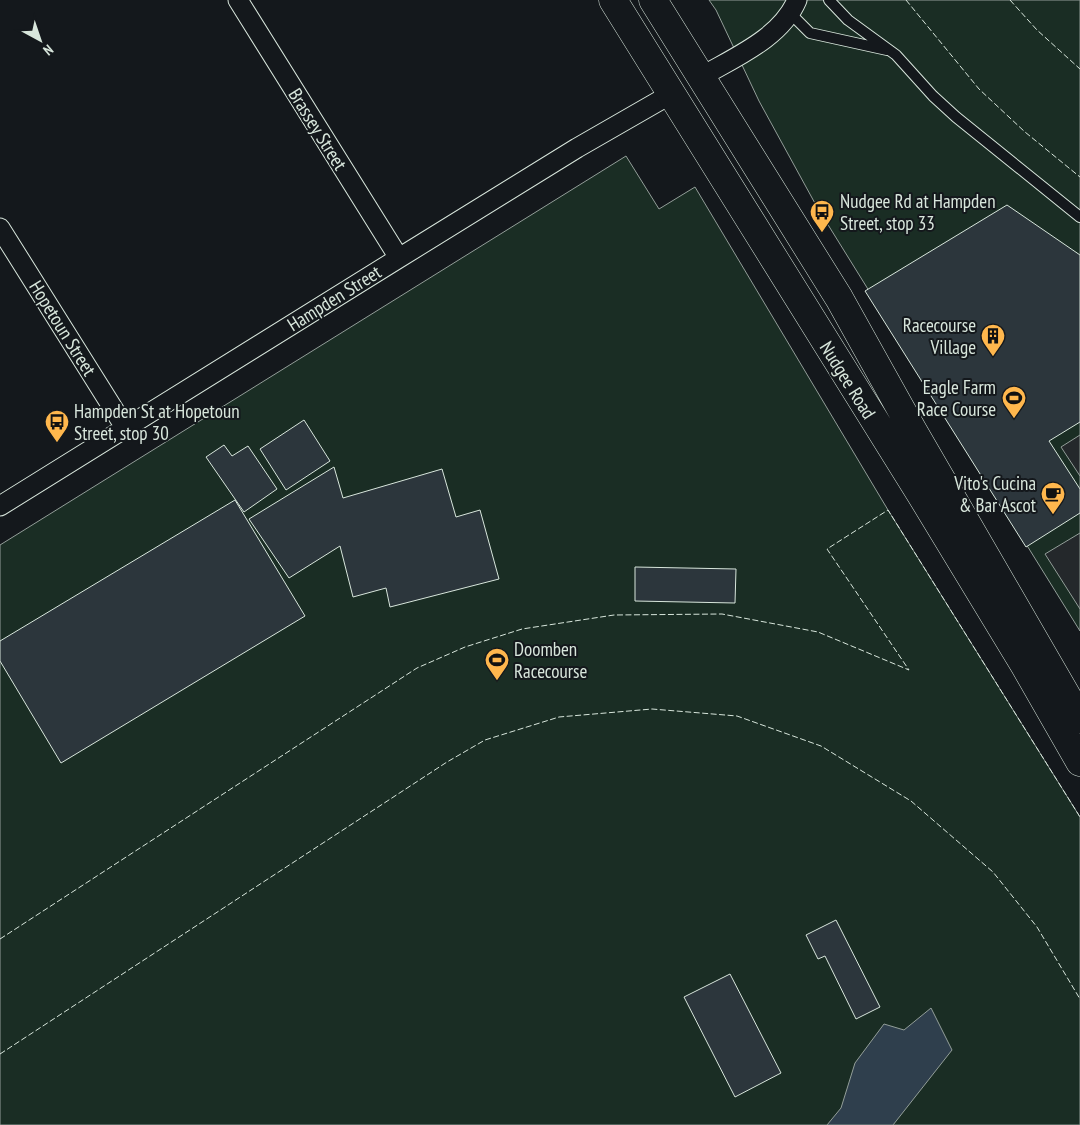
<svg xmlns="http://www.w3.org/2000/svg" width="1080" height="1125" font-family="'PT Sans Narrow',sans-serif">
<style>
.green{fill:#1a2d24;stroke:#939e99}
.parking{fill:#24282b;stroke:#939e99}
.water{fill:#2f3f4d;stroke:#939e99}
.building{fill:#2c363c;stroke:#d8e6dc}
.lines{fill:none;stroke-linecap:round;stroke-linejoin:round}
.service-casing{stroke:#d8e6dc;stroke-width:12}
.minor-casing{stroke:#d8e6dc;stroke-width:21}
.secondary-casing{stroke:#d8e6dc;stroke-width:29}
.service{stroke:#14181c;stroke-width:10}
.minor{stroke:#14181c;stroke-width:19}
.secondary{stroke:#14181c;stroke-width:28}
.fence{stroke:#d8e6dc;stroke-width:1;stroke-dasharray:6 2.5;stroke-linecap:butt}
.labels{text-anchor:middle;stroke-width:4;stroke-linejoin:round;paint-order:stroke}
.street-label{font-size:19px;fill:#d8e6dc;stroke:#14181c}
.poi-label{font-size:19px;fill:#d8e6dc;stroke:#14181c;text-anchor:start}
</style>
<rect width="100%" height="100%" fill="#14181c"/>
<!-- green -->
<path class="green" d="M709,0h371v631l-263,-424 -58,-106 -43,-91z
M626,156l33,53 36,-22 193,323 192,307v308h-1080v-580z"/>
<!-- parking -->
<path class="parking" d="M1080,435v41l-19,-29z
M1080,533v76l-35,-55z"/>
<!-- water -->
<path class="water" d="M931,1008l21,42 -59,75h-66l14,-17 14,-45 29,-39 20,6z"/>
<!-- building -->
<path class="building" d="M1007,205l73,50v167l-31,19 31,48v24l-54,34 -161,-256z
M304,420l26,41 -44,29 -26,-41z
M224,445l8,11 16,-10 29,43 -33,23 -38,-55z
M334,467l9,31 99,-29 14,48 24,-7 19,69 -109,28 -4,-19 -33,9 -13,-51 -51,32 -40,-59z
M235,500l70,116 -244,147 -61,-102v-20z
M635,567l101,2 -1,34 -100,-2z
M836,920l44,87 -24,12 -31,-63 -7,3 -12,-24z
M730,974l51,99 -46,24 -51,-100z"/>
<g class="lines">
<defs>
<path id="service" d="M829,0l19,20 48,35 37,41 23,21 124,100
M790,13l20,20 77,17"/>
<path id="minor" d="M238,0l161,258
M701,77c34,-20 80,-39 96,-77
M0,228l126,201
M0,506l399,-248 178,-110 94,-54"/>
<path id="secondary" d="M613,0l307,493 105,173 55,96
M653,0l186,298 73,131 168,290"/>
</defs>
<!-- service casing -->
<use href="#service" class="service-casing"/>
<!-- minor casing -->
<use href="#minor" class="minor-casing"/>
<!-- secondary casing -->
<use href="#secondary" class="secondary-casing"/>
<!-- service -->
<use href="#service" class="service"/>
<!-- minor -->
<use href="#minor" class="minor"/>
<!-- secondary -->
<use href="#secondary" class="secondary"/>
<!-- fence -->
<path class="fence" d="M906,0l73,89 46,43 55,45
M1010,0l27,30 43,39
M0,939l417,-271 48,-21 57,-18 92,-14 108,-1 96,18 91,38 -82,-121 61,-39 192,307
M0,1054l447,-292 38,-22 74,-23 93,-8 85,7 84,30 90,55 82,71 44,55 43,72"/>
</g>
<!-- icons -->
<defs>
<symbol id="bus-pin" viewBox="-11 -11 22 30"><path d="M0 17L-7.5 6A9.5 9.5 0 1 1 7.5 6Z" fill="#ffb74d" stroke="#14181c"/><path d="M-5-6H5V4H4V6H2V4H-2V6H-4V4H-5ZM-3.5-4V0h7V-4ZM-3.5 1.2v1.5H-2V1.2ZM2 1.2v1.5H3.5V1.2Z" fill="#111"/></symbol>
<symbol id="building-pin" viewBox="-11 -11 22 30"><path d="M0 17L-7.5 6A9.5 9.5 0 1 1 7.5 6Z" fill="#ffb74d" stroke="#14181c"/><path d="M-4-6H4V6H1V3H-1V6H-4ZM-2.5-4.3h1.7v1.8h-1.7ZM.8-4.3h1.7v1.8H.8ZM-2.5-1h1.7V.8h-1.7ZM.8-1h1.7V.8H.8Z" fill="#111"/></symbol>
<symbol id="stadium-pin" viewBox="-11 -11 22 30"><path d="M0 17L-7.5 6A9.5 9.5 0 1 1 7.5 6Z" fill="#ffb74d" stroke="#14181c"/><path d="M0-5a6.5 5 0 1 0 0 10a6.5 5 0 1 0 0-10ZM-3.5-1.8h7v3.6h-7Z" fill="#111"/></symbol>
<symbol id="cafe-pin" viewBox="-11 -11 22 30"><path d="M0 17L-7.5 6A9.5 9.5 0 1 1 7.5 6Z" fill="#ffb74d" stroke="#14181c"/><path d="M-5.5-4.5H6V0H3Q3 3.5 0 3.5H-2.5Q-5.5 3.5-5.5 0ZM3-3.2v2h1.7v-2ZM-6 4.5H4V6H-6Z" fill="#111"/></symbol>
</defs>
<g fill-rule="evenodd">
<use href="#bus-pin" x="808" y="198" width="28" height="38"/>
<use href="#building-pin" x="979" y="322" width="28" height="38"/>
<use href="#stadium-pin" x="1000" y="384" width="28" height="38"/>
<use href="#bus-pin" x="43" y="408" width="28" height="38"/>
<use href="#cafe-pin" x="1039" y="480" width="28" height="38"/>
<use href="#stadium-pin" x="483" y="646" width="28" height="38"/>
</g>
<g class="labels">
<!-- street labels -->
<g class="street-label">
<text transform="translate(318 129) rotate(58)" y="7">Brassey Street</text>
<text transform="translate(334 298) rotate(-32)" y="7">Hampden Street</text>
<text transform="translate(63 328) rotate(58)" y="7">Hopetoun Street</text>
<text transform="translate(848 380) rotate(58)" y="7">Nudgee Road</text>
</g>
<!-- poi labels -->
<g class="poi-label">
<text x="840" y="208">Nudgee Rd at Hampden<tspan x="840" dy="22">Street, stop 33</tspan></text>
<text x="976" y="332" text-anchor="end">Racecourse<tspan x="976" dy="22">Village</tspan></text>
<text x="996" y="394" text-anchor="end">Eagle Farm<tspan x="996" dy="22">Race Course</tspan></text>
<text x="74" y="418">Hampden St at Hopetoun<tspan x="74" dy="22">Street, stop 30</tspan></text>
<text x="1036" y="490" text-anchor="end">Vito's Cucina<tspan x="1036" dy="22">&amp; Bar Ascot</tspan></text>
<text x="514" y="656">Doomben<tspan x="514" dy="22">Racecourse</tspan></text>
</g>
</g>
<!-- north arrow -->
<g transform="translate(40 40) rotate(140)" stroke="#14181c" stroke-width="4" paint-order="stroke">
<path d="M0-4L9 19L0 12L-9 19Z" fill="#d8e6dc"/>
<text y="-8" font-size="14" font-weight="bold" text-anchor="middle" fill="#d8e6dc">N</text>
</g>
</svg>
